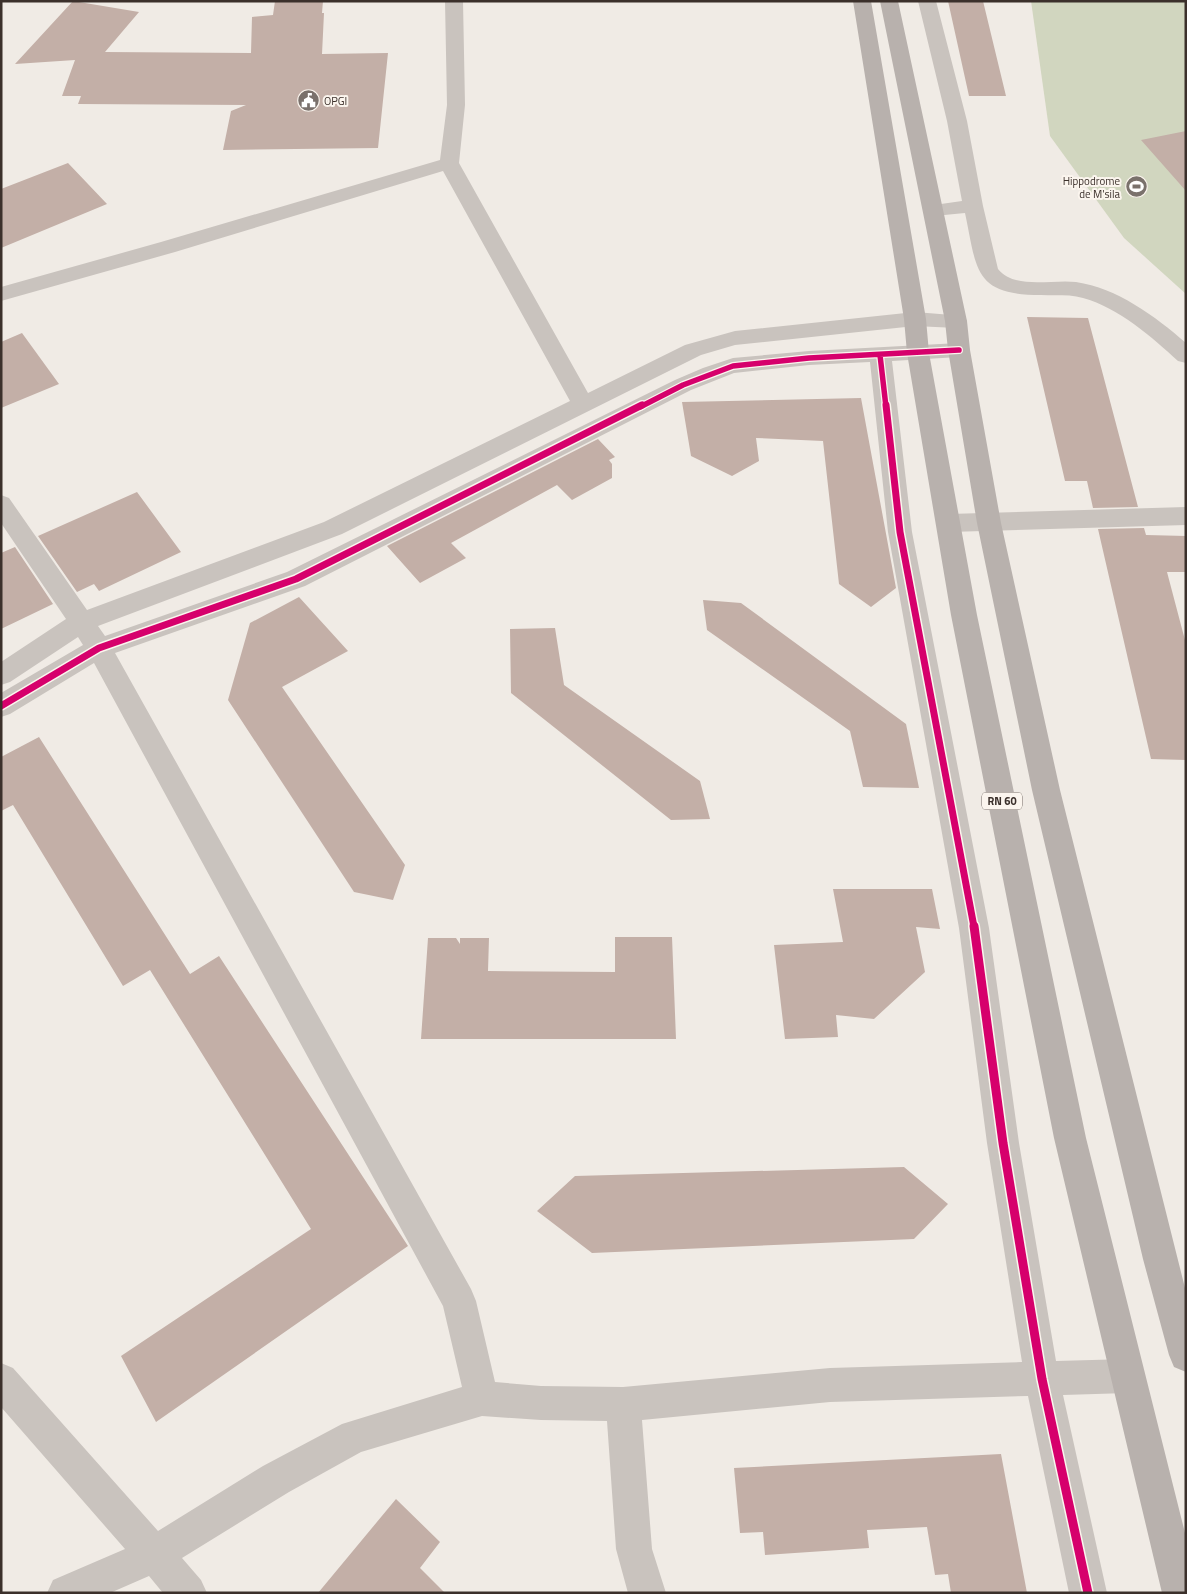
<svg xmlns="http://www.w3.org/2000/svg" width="1187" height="1594" font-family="'Titillium Web',sans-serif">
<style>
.green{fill:#d1d6bf}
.building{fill:#c3afa7}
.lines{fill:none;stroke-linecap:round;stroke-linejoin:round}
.street{fill:#c9c3be;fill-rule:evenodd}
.primary{fill:#b8b1ad;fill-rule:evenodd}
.cycleway-far2-casing{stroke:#fbf5ee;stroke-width:8}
.cycleway-far1-casing{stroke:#fbf5ee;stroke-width:10}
.cycleway-casing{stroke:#fbf5ee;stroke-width:12}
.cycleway-far2{stroke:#d6006c;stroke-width:5.5}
.cycleway-far1{stroke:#d6006c;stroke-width:7}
.cycleway{stroke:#d6006c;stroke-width:9}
.labels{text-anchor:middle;stroke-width:4;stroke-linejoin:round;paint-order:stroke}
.far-poi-label{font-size:11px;fill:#3b302b;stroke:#fbf5ee;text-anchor:start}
.shield{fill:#fbf5ee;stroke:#756b66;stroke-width:1}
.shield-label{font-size:11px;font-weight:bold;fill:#3b302b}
</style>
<rect width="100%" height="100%" fill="#f0ebe5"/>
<!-- green -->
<path class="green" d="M1031,1h155v293l-62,-56 -74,-102z"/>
<!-- building -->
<path class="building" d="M73,1l66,11 -34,40 146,1 1,-36 21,-2 2,-14h48l-1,12h2l-2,41 66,-1 -10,95 -155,2 8,-39 15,-6 -168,-1 3,-8h-19l13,-36 -60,4z
M948,1h35l23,95h-37z
M1186,131v60l-45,-51z
M68,163l39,41 -106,44v-59z
M1027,317l61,1 50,189 -45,1 -6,-27h-22z
M22,333l37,51 -58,24v-66z
M861,398l35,190 -25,19 -32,-23 -16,-143 -67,-3 3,23 -27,15 -41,-20 -9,-54z
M598,439l17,18 -6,3 3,4v14l-40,22 -15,-15 -106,58 15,15 -46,25 -33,-37z
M137,492l44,60 -82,39 -5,-7 -17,8 -39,-56z
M1144,528l2,7 40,1v36h-19l19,72v116l-35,-1 -53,-230z
M15,547l38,57 -52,25v-76z
M299,597l49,54 -66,36 123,178 -12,35 -39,-8 -126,-192 22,-77z
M703,600l38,3 165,121 13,64 -56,-1 -13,-56 -143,-101z
M555,628l9,57 136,96 10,38 -39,1 -160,-127 -1,-64z
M39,737l151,237 29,-18 189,290 -252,176 -35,-66 190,-127 -161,-259 -27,16 -110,-181 -12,6v-54z
M833,889h99l8,40 -24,-2 9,45 -51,47 -38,-4 2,22 -53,2 -11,-94 69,-3z
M615,937h57l4,102h-255l7,-101h28l4,6v-6h29l-1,33 127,1z
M904,1167l44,37 -34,35 -322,14 -55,-42 38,-35z
M1001,1454l26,139h-76l-3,-19 -13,1 -8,-48 -60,3 2,18 -104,7 -2,-23 -23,1 -6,-65z
M396,1499l44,43 -20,26 25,25h-127z"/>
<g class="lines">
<!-- street -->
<path class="street" d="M445,1h18l2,104 -6,58 129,230 97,-48 50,-14 180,-19 49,4 3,5 -3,5 -8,2 -41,-2 -180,19 -34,10 -359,179 -244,92 7,10 182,-64 388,-192 28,-12 30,-10 76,-7 150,-8 8,2 3,5 -3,5 -8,2 -67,4 20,171 77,396 30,215 37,218 72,-2 12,5 5,12 -5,12 -12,5 -65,2 44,198h-38l-41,-197 -198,6 -188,18 10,129 14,44h-38l-12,-44 -9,-128 -66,-1 -59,-4 -121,36 -72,40 -107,66 19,22 6,13h-44l-14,-17 -39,17h-63l6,-13 72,-31 -124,-142v-44l12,5 145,163 105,-65 79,-42 120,-37 -19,-81 -349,-643 -84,51 -9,3v-24l82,-48 -5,-8 -68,45 -9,3v-23l65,-43 -65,-96v-28l8,3 78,112 237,-88 246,-121 -127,-230 -268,81 -174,49v-14l160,-45 279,-82 7,-55zM870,362l18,170 71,396 28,215 35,219 -192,6 -207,19 -82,-1 -46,-4 -19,-81 -5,-12 -356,-636 190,-67 386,-196 43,-17 75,-8z
M918,1h18l31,120 16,85 15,63c17,21 54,10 78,13 41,6 79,34 110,61v20l-8,-2c-26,-24 -59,-53 -95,-63 -13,-4 -28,-2 -42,-3 -68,0 -64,-26 -76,-82l-31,3 -7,-2 -3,-4 3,-4 35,-5 -15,-80z
M1186,507v18l-237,7 -9,-3 -3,-6 3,-6 9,-3z"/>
<!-- primary -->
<path class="primary" d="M853,1h18l55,318 3,34 48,262 109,523 100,399v56h-24l-108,-455 -103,-523 -44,-262 -3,-34z
M880,1h18l69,320 3,29 31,173 59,267 126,502v80l-12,-5 -5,-12 -26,-96 -111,-469 -55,-267 -29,-173 -3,-29z"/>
<defs>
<path id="cycleway-far2" d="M880,355l6,52
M640,407l43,-22 50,-19 76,-8 150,-8"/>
<path id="cycleway-far1" d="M886,405l14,127 74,395
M1,706l98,-58 197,-69 346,-174"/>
<path id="cycleway" d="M974,926l29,217 39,236 46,214"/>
</defs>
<!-- cycleway-far2 casing -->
<use href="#cycleway-far2" class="cycleway-far2-casing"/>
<!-- cycleway-far1 casing -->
<use href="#cycleway-far1" class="cycleway-far1-casing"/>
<!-- cycleway casing -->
<use href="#cycleway" class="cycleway-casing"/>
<!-- cycleway-far2 -->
<use href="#cycleway-far2" class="cycleway-far2"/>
<!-- cycleway-far1 -->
<use href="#cycleway-far1" class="cycleway-far1"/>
<!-- cycleway -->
<use href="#cycleway" class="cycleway"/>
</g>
<!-- icons -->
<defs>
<symbol id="civic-disc" viewBox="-11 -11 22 22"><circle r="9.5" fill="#7a716c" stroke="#fbf5ee"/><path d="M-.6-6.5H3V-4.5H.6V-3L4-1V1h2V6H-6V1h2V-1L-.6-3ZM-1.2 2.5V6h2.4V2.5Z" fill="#fff"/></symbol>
<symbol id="stadium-disc" viewBox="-11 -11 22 22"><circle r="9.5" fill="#7a716c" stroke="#fbf5ee"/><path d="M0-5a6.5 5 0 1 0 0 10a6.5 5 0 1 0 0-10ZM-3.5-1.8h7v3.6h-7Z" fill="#fff"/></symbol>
</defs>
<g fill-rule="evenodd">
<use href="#civic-disc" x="296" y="88" width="25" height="25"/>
<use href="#stadium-disc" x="1124" y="174" width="25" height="25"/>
</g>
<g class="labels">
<!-- far-poi labels -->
<g class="far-poi-label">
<text x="324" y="105">OPGI</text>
<text x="1120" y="185" text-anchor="end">Hippodrome<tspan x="1120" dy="13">de M'sila</tspan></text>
</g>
<!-- shield labels -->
<rect class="shield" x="982" y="792.5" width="40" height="17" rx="4"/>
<g class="shield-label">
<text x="1002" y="805">RN 60</text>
</g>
</g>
<!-- border -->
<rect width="1187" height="1594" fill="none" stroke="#3b302b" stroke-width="5"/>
</svg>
